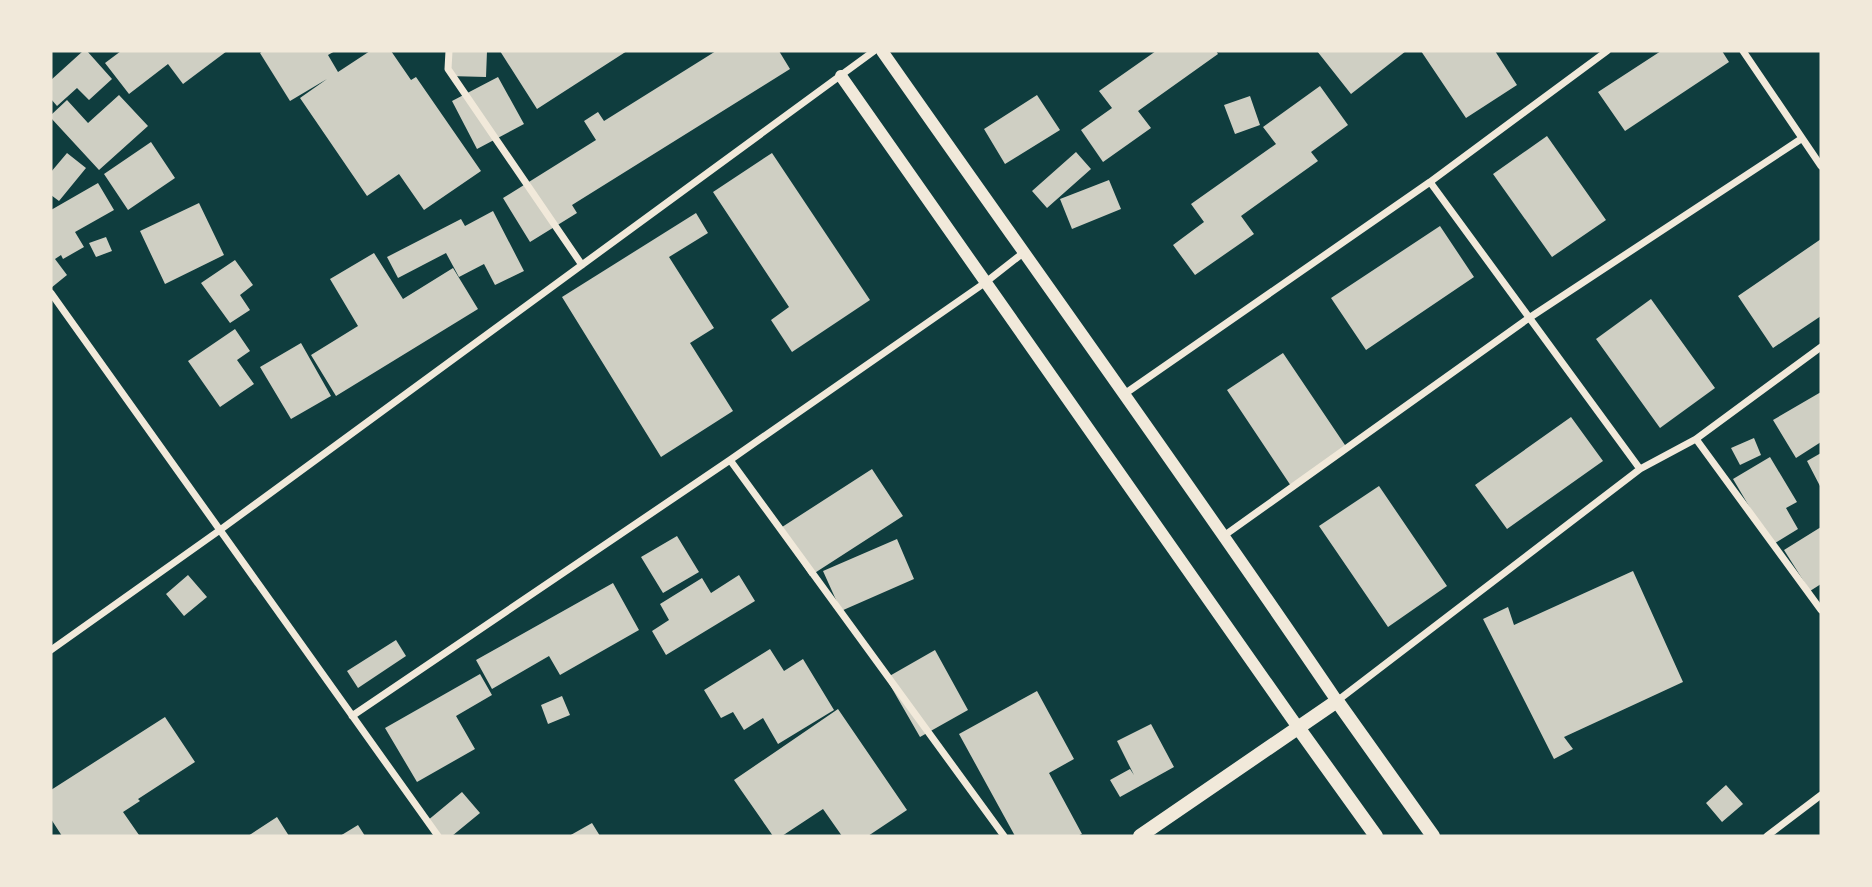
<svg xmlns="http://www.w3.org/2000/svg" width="1872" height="887" font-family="Signika,sans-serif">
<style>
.building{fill:#cfcfc3}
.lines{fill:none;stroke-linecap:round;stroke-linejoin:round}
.minor{stroke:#f1e9da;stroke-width:7}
.tertiary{stroke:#f1e9da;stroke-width:12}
.secondary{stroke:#f1e9da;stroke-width:14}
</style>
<rect width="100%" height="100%" fill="#0f3d3e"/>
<!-- building -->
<path class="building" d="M83,51h4l25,28 -23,21 -12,-12 -20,18 -6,-7v-19z
M121,51h106l-44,33 -15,-20 -39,30 -24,-31z
M263,51h72l-7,4 10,17 32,-21h21l20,29 5,-3 65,94 -57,39 -25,-36 -32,22 -67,-98 27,-19 -37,22 -30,-48z
M450,51h37l-1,26 -37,-1z
M500,51h127l-90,58z
M716,51h63l11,18 -218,136 5,8 -47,29 -27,-44 93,-58 -12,-19 14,-9 6,9z
M1156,51h60l2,3 -80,57 13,17 -48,34 -22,-32 31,-22 -13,-17z
M1317,51h89l-55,43z
M1421,51h74l22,34 -51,33z
M1661,51h61l7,11 -104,69 -27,-39z
M498,77l26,47 -47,25 -25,-48z
M1320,86l28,39 -37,27 7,9 -77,55 13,18 -59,41 -22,-30 31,-23 -13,-18 85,-60 -13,-17z
M119,95l29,31 -49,44 -48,-52v-3l16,-15 21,23z
M1037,95l23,35 -55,34 -21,-35z
M1250,96l10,29 -25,9 -11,-29z
M1547,136l59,84 -54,37 -59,-83z
M151,142l24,36 -47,32 -24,-36z
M1076,152l15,17 -44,39 -15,-17z
M67,153l19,15 -27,33 -8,-6v-23z
M772,153l98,147 -78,52 -21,-32 18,-13 -76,-115z
M1109,180l12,29 -49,20 -12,-30z
M98,183l16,27 -39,22 9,15 -21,12 -2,-4 -6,4 12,16 -16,13v-78z
M199,203l25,52 -59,29 -25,-53z
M493,211l31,60 -29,14 -11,-21 -25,13 -13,-24 -48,25 -11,-21 74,-38 4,7z
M696,213l12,20 -39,24 45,71 -24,15 43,68 -72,46 -99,-160z
M1440,226l34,51 -108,73 -35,-52z
M106,237l6,14 -16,6 -7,-14z
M1821,239v77l-48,32 -35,-52z
M374,253l29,46 50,-31 25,41 -142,87 -25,-41 47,-29 -28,-47z
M235,260l18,25 -13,10 10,15 -20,13 -29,-40z
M1651,299l64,89 -55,40 -64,-89z
M235,329l15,22 -13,9 17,24 -34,23 -32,-46z
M301,343l30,53 -40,23 -31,-52z
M1283,353l64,95 -56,38 -64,-96z
M1821,392v50l-25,16 -23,-38z
M1571,417l32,44 -96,68 -32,-44z
M1754,438l7,17 -21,10 -9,-17z
M1821,453v35l-14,-27z
M1770,457l27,45 -11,6 12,21 -26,16 -39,-66z
M872,469l31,47 -93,60 -31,-47z
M1379,486l68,100 -59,41 -69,-101z
M1821,527v57l-11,7 -26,-41z
M677,536l22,36 -36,21 -22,-36z
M897,539l17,40 -73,32 -18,-40z
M1633,571l50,111 -119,55 9,12 -19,10 -71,-140 25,-12 6,18z
M188,575l19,22 -23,19 -18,-22z
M739,575l16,26 -89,54 -14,-24 17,-11 -9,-16 42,-26 9,15z
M613,583l26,47 -79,45 -11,-19 -57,33 -16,-29z
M396,640l10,16 -48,32 -11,-17z
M770,649l14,22 19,-12 31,51 -56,34 -15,-26 -19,12 -11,-18 -12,6 -17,-28z
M935,650l33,60 -48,27 -34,-59z
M480,674l12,21 -36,21 19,33 -58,33 -32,-54z
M1037,691l37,68 -25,14 33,61 -5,2h-62l-56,-102z
M562,696l8,19 -22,9 -7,-19z
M838,709l69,101 -39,26h-26l-19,-27 -41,27h-9l-39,-56z
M165,717l30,45 -57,37 2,2 -17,11 16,23 -77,1 -11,-17v-29z
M1151,724l23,43 -54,30 -10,-17 20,-11 4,6 -17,-34z
M1726,785l17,19 -21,18 -16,-19z
M462,792l18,21 -28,23h-13l-12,-15z
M277,817l12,19h-41z
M592,823l8,13h-31z
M358,825l7,11h-25z"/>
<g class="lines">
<!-- minor -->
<path class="minor" d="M449,51l-1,18 134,196
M1743,51l78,115
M1430,182l210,287
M51,293l387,543
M1123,395l307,-213 177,-131
M1696,439l125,171
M730,460l274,376
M1225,535l304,-217 272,-179
M51,650l169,-120 654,-479
M1337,701l303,-232 56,-30 125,-92
M352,716l378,-256 256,-178 37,-29
M1767,836l54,-41"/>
<!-- tertiary -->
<path class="tertiary" d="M882,51c151,216 307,431 455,650
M841,76l456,650"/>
<!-- secondary -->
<path class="secondary" d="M1297,726l79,110
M1140,836l197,-135 96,135"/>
</g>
<!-- border -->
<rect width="1872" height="887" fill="none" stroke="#f1e9da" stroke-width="105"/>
</svg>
